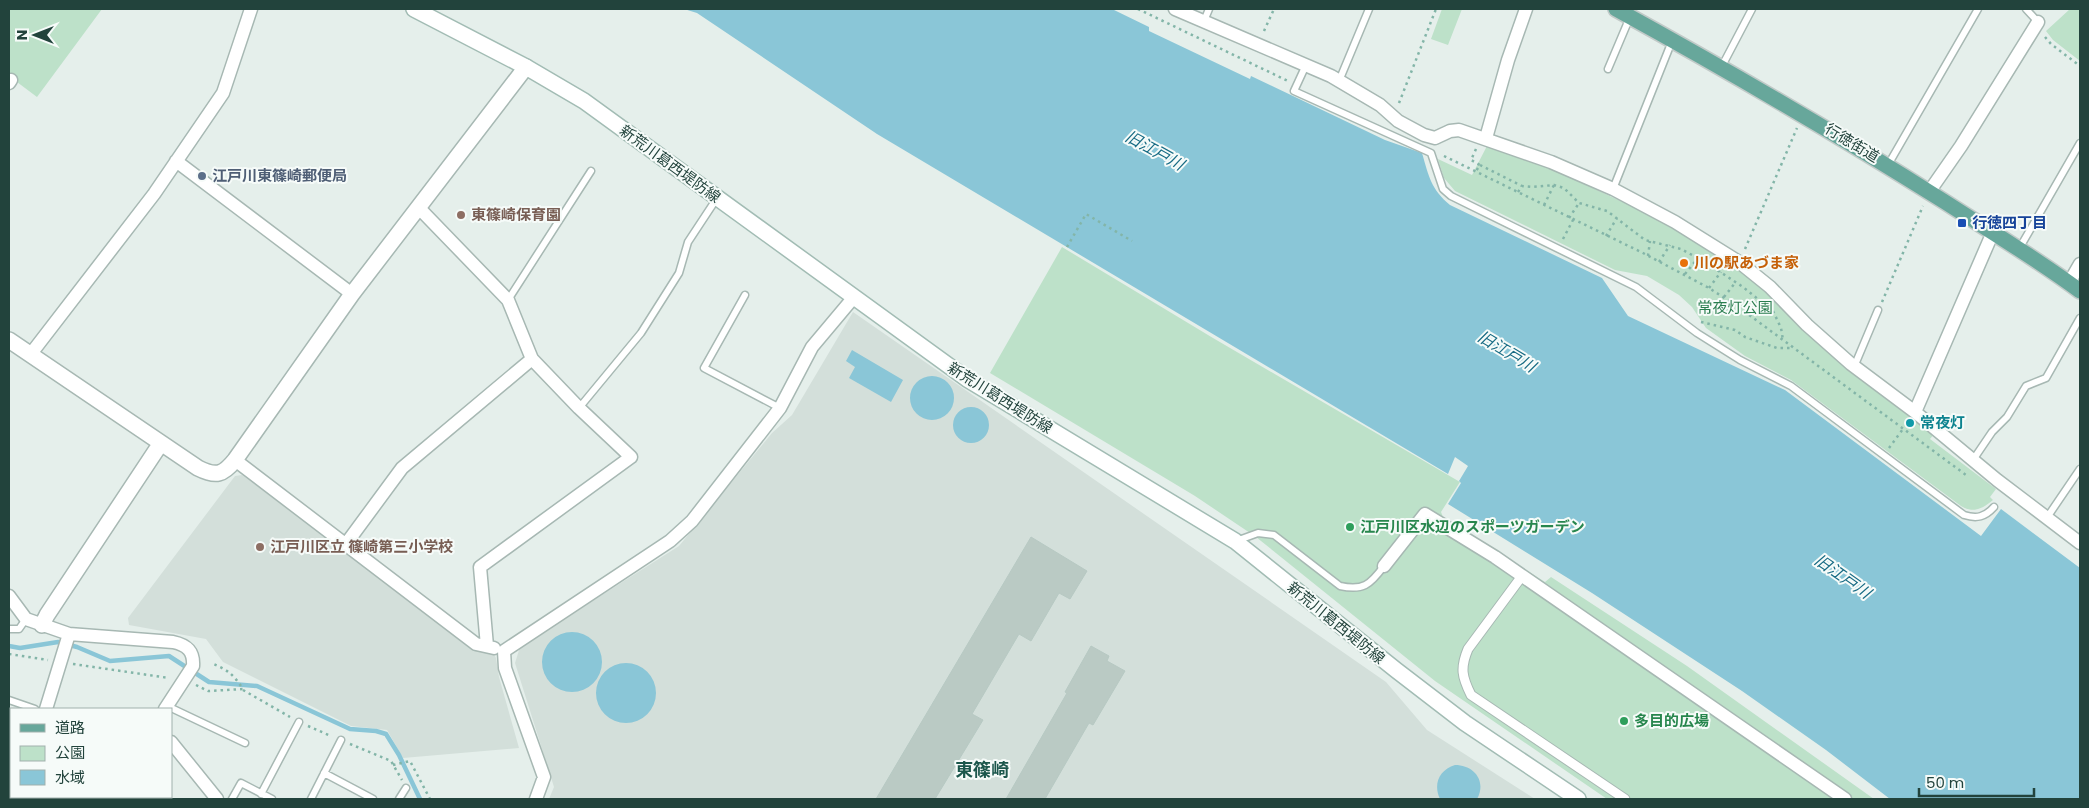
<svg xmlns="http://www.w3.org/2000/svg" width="2089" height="808" font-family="Poppins,'Noto Sans JP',sans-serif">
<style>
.built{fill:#d3dfda}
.green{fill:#bde1c9}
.water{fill:#8ac6d7}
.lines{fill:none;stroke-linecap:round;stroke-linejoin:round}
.stream{stroke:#8ac6d7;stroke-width:4.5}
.building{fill:#bacac4;stroke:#b7c9c3}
.service-casing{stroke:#a7b8b3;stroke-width:9}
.pedestrian-casing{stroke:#a7b8b3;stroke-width:11}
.minor-casing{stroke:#a7b8b3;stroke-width:15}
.tertiary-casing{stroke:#a7b8b3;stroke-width:18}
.secondary-casing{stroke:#a2bcb4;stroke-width:18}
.primary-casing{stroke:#c1cac8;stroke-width:18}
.path{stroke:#83b5a8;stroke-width:2.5;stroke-dasharray:2.5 4;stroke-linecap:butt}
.service{stroke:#fff;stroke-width:6}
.pedestrian{stroke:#fff;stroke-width:9}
.minor{stroke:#fff;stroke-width:12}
.tertiary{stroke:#fff;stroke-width:15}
.secondary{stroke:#fff;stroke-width:15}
.primary{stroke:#67a79b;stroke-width:15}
.service-dot{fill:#5c6f8a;stroke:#f6fbf9;stroke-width:2}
.education-dot{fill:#8d6e63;stroke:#f6fbf9;stroke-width:2}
.transit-dot{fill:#1a4fb4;stroke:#f6fbf9;stroke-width:2}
.food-dot{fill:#e8710a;stroke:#f6fbf9;stroke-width:2}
.culture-dot{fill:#0f9aa8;stroke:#f6fbf9;stroke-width:2}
.leisure-dot{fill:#2e9e5b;stroke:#f6fbf9;stroke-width:2}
.labels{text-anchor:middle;stroke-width:4;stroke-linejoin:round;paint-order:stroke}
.street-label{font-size:15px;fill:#22433c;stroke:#f6fbf9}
.service-label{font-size:15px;font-weight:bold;fill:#4e5e75;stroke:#f6fbf9;text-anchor:start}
.education-label{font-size:15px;font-weight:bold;fill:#785e54;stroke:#f6fbf9;text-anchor:start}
.transit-label{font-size:15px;font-weight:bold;fill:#164399;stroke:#f6fbf9;text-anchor:start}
.food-label{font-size:15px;font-weight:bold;fill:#c56008;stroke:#f6fbf9;text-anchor:start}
.park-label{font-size:15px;fill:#297d4f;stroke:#f6fbf9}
.culture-label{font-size:15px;font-weight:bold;fill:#0d838f;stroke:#f6fbf9;text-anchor:start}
.leisure-label{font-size:15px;font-weight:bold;fill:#27864d;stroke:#f6fbf9;text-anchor:start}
.water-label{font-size:16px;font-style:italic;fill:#176b84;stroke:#f6fbf9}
.quarter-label{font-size:18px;font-weight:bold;fill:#1c574c;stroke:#f6fbf9}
</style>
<rect width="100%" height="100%" fill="#e5efeb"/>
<!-- built -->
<path class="built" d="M853,312l533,370 41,48 108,69h-986l5,-12 -39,-124 5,-16 159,-101 93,-113 20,-18z
M242,475l237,175h13l4,8 3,19 20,71 -116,10 -16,-28 -36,-4 -128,-64 -17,-23 -77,-14 -1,-7 107,-142z"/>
<!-- green -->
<path class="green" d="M9,9h93l-65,88 -28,-21z
M1442,9h20l-14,36 -17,-6z
M2070,9h10v52l-27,-21 -7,-9z
M1488,144l60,23 98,46 87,50 202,170 -5,6 66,50 -6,8 3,3c-10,8 -19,14 -32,6l-170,-126 -46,-24 -39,-28 -14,-21 -13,-12 -32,-19 -32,-6 -160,-79 -11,-13 -6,-19 34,16z
M1062,247l151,91 247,144 -19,30 2,5 102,65 6,-5 136,89 187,133h-267l-172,-118 -179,-144 -61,-41 -205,-123z"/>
<!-- water -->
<path class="water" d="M684,9h428l37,18v4l101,48 1,-3 134,64 37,13c7,24 9,36 28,52l152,73 26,38 157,74 196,146 20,-27 79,59v231h-190l-64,-49 -84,-59 -150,-98 -144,-89 13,-21 -2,-2 9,-15 -13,-9 -7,17 -571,-340 -180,-121z
M852,350l51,30 -12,22 -42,-24 6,-11 -9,-6z
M910 398a22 22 0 1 1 44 0a22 22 0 1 1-44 0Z
M953 425a18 18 0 1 1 36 0a18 18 0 1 1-36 0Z
M542 662a30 30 0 1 1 60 0a30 30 0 1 1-60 0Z
M596 693a30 30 0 1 1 60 0a30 30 0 1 1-60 0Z
M1455,765c19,0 32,16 22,34h-37c-7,-15 -1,-29 15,-34z"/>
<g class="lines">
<!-- stream -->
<path class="stream" d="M9,646l11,2 38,-6 19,5 33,14 59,-5 40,26 48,4 93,43 26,2 10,3 13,21 21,44"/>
</g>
<!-- building -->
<path class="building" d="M1031,537l56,34 -17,28 -11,-6 -28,48 -12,-7 -47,80 11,6 -48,79h-59z
M1091,646l18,10 -2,5 18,10 -32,54 -4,-2 -44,76h-39l61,-106 -2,-1z"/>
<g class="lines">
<defs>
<path id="service" d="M2026,9l12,13
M1204,21l5,-12
M1306,65l-12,26 137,62 12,36 8,7 185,91 61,46 43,27 51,26 173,129c13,4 21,2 30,-8
M1721,68l31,-59
M1608,69l22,-52
M1339,81l30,-72
M1888,165l90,-156
M1613,189l59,-148
M2019,249l61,-106
M745,295l-41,73 76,40
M508,300l83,-129
M1854,367l24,-57
M579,408l62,-75 38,-60 9,-31 29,-44
M1973,460l19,-28 15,-15 19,-31 20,-8 34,-60
M2046,519l34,-50
M1236,541l22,-8 16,2 66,51c23,5 30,-1 44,-20
M9,629h10l7,-10
M9,700l26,9
M167,706l78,37
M9,753h2
M324,773l49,26
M261,794l38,-72
M232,799l9,-16 31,16
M311,799l30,-59
M399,799l7,-11"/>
<path id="pedestrian" d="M1522,576l-54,73c-8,19 -6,28 3,46l154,104"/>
<path id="minor" d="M1175,9l156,67 49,29 18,16 26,14 11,3 15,-7 9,-1 92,32 62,27 62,33 64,40 31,25 37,38 44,39 64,48 82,68 83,63
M9,83l2,-3
M1486,138l22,-78 18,-51
M176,161l176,133
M1929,192l32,-46 77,-124
M418,207l90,93 24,59 47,49 52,49 -151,110 7,79
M2069,283l11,-19
M30,355l124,-161 69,-101 28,-84
M1915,412l78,-180
M235,460l241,184 18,4
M346,544l56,-76 130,-109
M1384,566l41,-52 70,43 350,242
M9,596l17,23 43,15 104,8c14,3 21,9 20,24l-28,43
M46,709l23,-75
M171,742l46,57
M17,799l1,-2
M104,799l1,-2
M536,799l8,-22 -39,-109 -1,-17 166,-110 22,-20 88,-113 32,-61 42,-50"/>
<path id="tertiary" d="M9,340l189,128c18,9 25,7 37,-8l117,-166 174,-227
M42,625l5,-10 114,-172"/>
<path id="secondary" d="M414,9l112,58 58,34 383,278 268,162 161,129 69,53 113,76"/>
<path id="primary" d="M1616,9c111,61 221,125 329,193 45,29 92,57 135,89"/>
</defs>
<!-- service casing -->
<use href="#service" class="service-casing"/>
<!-- pedestrian casing -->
<use href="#pedestrian" class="pedestrian-casing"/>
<!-- minor casing -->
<use href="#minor" class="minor-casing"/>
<!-- tertiary casing -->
<use href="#tertiary" class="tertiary-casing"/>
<!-- secondary casing -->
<use href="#secondary" class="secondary-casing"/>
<!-- primary casing -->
<use href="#primary" class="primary-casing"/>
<!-- path -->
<path class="path" d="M1138,9l150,72
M1264,31l10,-22
M2045,37l6,7 29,22
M1399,103l37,-94
M1476,149l-5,11 9,5 -4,6
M1444,156l199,97 66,35 28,18 229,169
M1480,165l42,21
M1518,192l4,-6 10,1 22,-2 10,3 15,15 28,8 38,29 36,9 24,13 38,25 26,21
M1544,205l10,-20
M1569,218l10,-15
M1606,236l11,-18
M1563,239l10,-19
M1067,247l19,-33 46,27
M1745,249l52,-121
M1648,256l2,-15
M1659,262l11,-17
M1685,274l13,-16
M1709,288l12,-16
M1724,297l11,-14
M1882,302l41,-96
M1773,311l8,17 2,12
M1748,314l12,-14
M1701,322l34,8 10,7 32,11h16
M1889,448l14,-19
M9,654l39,6
M73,664l96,14
M196,685l12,6 35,-2c-10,-15 -15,-19 -32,-26
M243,690l47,27
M308,726l23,10
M350,744l41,17 11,19
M393,765l17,-4 20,38"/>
<!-- service -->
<use href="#service" class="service"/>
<!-- pedestrian -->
<use href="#pedestrian" class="pedestrian"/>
<!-- minor -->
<use href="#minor" class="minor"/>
<!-- tertiary -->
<use href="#tertiary" class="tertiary"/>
<!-- secondary -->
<use href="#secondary" class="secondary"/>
<!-- primary -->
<use href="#primary" class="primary"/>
</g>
<!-- markers -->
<circle class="service-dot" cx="202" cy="176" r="5"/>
<g class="education-dot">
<circle cx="461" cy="215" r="5"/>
<circle cx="260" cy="547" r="5"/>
</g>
<rect class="transit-dot" x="1957" y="218" width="10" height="10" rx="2.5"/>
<circle class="food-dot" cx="1684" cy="263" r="5"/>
<circle class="culture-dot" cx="1910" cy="423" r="5"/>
<g class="leisure-dot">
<circle cx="1350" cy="527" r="5"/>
<circle cx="1624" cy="721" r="5"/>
</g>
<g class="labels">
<!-- street labels -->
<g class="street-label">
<text transform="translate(1852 143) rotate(31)" y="5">行徳街道</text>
<text transform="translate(670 164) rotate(36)" y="5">新荒川葛西堤防線</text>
<text transform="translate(1000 398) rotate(32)" y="5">新荒川葛西堤防線</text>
<text transform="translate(1336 623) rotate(39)" y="5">新荒川葛西堤防線</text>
</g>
<!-- service labels -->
<g class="service-label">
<text x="212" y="181">江戸川東篠崎郵便局</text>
</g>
<!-- education labels -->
<g class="education-label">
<text x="471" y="220">東篠崎保育園</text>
<text x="270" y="552">江戸川区立 篠崎第三小学校</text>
</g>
<!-- transit labels -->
<g class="transit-label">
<text x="1972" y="228">行徳四丁目</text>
</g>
<!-- food labels -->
<g class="food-label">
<text x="1694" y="268">川の駅あづま家</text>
</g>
<!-- park labels -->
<g class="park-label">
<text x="1735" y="313">常夜灯公園</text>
</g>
<!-- culture labels -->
<g class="culture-label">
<text x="1920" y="428">常夜灯</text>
</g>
<!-- leisure labels -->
<g class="leisure-label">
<text x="1360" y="532">江戸川区水辺のスポーツガーデン</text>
<text x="1634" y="726">多目的広場</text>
</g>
<!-- water labels -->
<g class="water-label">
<text transform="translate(1155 150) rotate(29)" y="6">旧江戸川</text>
<text transform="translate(1507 351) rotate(31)" y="6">旧江戸川</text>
<text transform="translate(1843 576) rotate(35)" y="6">旧江戸川</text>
</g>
<!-- quarter labels -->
<g class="quarter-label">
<text x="982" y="776">東篠崎</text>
</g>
</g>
<!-- border -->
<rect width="2089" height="808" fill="none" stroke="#22433c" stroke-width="20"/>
<!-- legend -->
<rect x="10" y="708" width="162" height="90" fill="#f6fbf9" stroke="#a1b1ad"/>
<rect x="20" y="724" width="25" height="8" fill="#67a79b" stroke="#a1b1ad"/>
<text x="55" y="733" font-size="15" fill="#22433c">道路</text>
<rect x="20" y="746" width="25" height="15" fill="#bde1c9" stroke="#a1b1ad"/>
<text x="55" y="758" font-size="15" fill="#22433c">公園</text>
<rect x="20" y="770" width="25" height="15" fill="#8ac6d7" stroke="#a1b1ad"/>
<text x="55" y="783" font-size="15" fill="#22433c">水域</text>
<!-- north arrow -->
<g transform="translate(35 35) rotate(270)" stroke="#f6fbf9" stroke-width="4" paint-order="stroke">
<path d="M0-4L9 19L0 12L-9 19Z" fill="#22433c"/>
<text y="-8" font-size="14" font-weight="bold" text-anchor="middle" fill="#22433c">N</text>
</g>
<!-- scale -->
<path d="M1919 788v8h115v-8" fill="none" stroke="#22433c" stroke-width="2.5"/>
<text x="1926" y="788" font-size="15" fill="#22433c" stroke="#f6fbf9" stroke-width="4" paint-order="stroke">50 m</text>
</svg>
